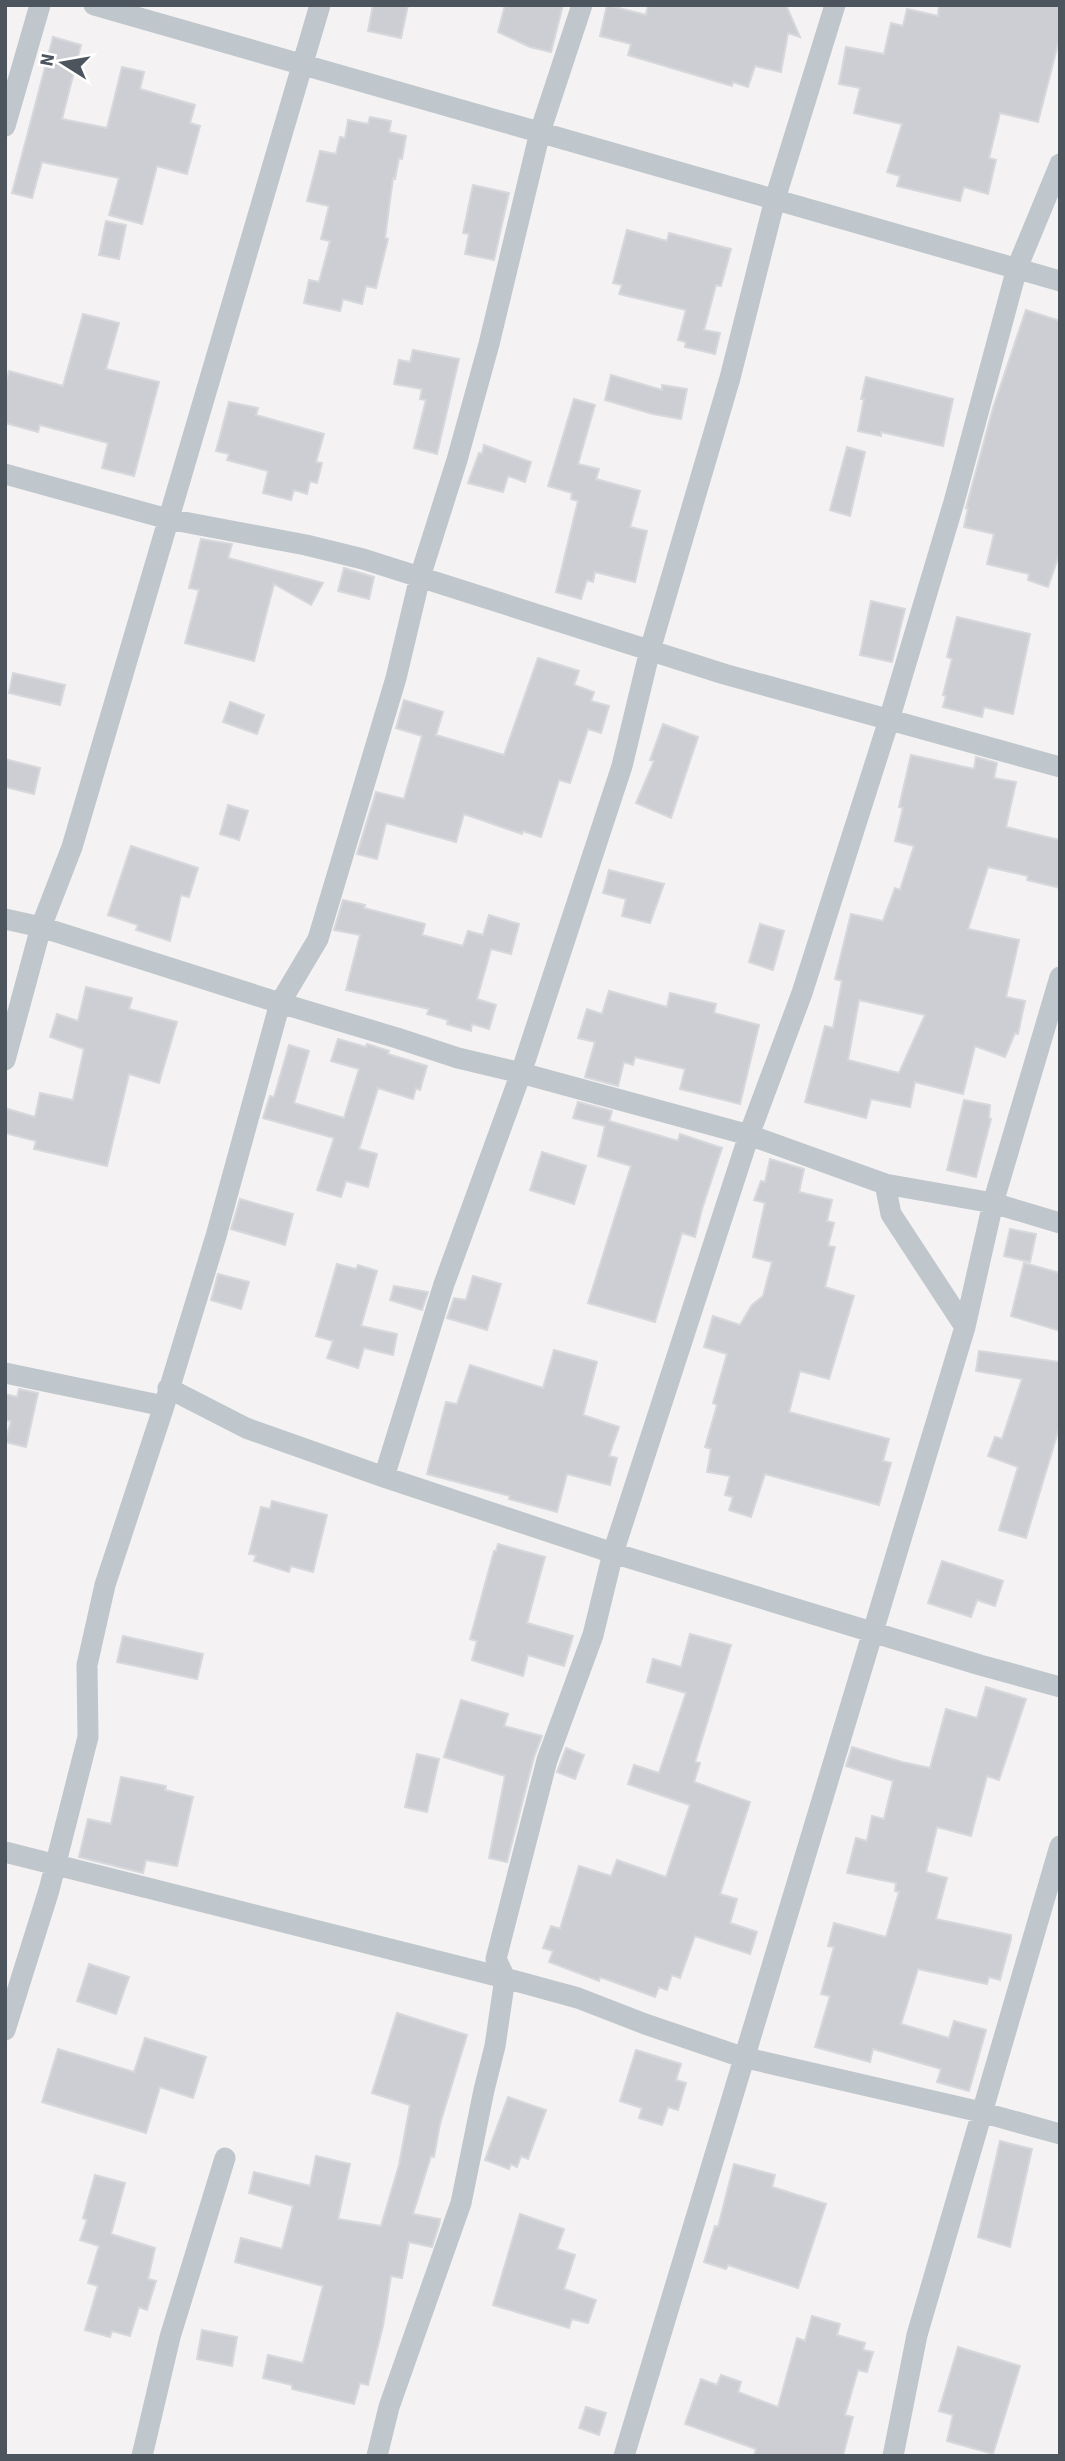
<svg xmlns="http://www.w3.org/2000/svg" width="1065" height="2461" font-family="'Source Sans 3',sans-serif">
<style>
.building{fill:#cdced3;stroke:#d6d8dc;stroke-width:2;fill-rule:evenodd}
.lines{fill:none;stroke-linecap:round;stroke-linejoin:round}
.minor{stroke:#bfc6cc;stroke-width:21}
</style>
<rect width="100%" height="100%" fill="#f4f2f2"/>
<!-- building -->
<path class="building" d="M373,5h35l-7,33 -33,-7z
M505,5h58l-12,47 -21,-5 -32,-15z
M607,5l39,10 2,-10h138l14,32 -12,-4 -7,39 -26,-6 -7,21 -15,-5 -1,4 -104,-31 3,-11 -31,-8z
M939,5h121v31l-22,86 -38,-9 -11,45 7,2 -8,34 -24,-7 -4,14 -63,-15 3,-10 -13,-4 15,-48 -48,-11 6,-25 -21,-4 7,-37 38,7 7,-31 12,3 4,-17 31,7z
M53,37l28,8 -19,74 45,9 15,-61 22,5 -4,17 55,16 -5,18 10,3 -13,48 -30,-8 -15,58 -33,-9 10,-37 -77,-16 -10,36 -20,-5z
M370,117l21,4 -2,11 17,4 -4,23 -3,-1 -4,21 -2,-1 -8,60 3,1 -12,49 -10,-2 -4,18 -19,-5 -3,12 -36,-8 5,-23 10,2 11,-41 -9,-2 8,-33 -22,-5 13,-50 16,3 4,-17 5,1 3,-18 20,4z
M473,185l36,8 -15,67 -29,-6 4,-20 -6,-1z
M106,221l20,4 -7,34 -20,-4z
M627,230l40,11 2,-8 62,16 -10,37 -5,-1 -12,45 16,3 -5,21 -30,-7 1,-5 -8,-2 8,-30 -67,-16 3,-9 -9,-2z
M1026,310l34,11v231l-12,35 -20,-7 1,-6 -42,-10 7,-30 -30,-7 4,-19h-2l27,-100z
M83,314l36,9 -13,46 53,13 -25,94 -32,-8 6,-25 -68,-18 -2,7 -33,-9v-39l4,-13 54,15z
M413,350l46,9 -22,95 -23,-6 12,-48 -6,-1 2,-10 -28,-5 5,-24 11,2z
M611,375l51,15v-5l25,4 -6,30 -28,-5 -48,-14z
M866,377l87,22 -10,47 -62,-14v4l-23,-5 6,-32h-3z
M574,399l21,6 -17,59 21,5 -3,10 44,12 -10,36 17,4 -12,51 -40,-10 -2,10 -6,-2 -6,19 -25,-7 22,-91 -7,-2 1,-6 -24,-7z
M229,402l29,6 -2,7 68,19 -8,28 6,1 -5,20 -7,-2 -3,13 -13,-4 -3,10 -28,-7 5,-22 -41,-11 2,-6 -13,-3z
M484,445l47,17 -6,20 -17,-6 -5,16 -35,-9 11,-30 3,1z
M847,447l18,5 -15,64 -20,-6z
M201,539l31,5 -4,14 95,25 -12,22 -37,-21 -20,77 -69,-18 14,-53 -10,-2z
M344,568l30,9 -5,22 -31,-8z
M871,601l34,8 -13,53 -32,-7z
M957,617l73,17 -17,80 -29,-7 -2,10 -39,-10 3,-11 -3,-1 9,-36 -5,-2z
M538,658l41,13 -5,14 20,7 -3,9 18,5 -8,27 -13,-4 -18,54 -11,-3 -18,57 -18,-6 -1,3 -58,-20 -8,28 -70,-19 -9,36 -20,-5 19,-62 28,7 18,-63 -26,-8 8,-28 39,12 -7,23 68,20z
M13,673l52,12 -5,20 -51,-12z
M230,702l34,13 -7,19 -34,-12z
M663,724l35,13 -27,81 -35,-15 18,-42 -4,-1z
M911,755l63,14 2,-12 21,6 -3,15 22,4 -10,45 54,13v48l-33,-8 1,-4 -40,-9 -20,62 51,11 -13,57 19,4 -7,33 -3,-1 -10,24 -30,-11 -12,48 -48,-12 -5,25 -39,-8 -5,19 -61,-16 20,-76 8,2 9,-47 -7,-2 16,-65 32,7 12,-33 5,2 14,-44 -19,-5 8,-33 -4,-1zM859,1000l66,15 -26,58 -51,-13z
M5,759l35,9 -6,26 -29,-7z
M228,805l20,6 -9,29 -19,-6z
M131,846l67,22 -9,29 -8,-2 -11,46 -34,-11 2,-5 -30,-10z
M609,870l55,14 -14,39 -28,-7 4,-17 -23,-6z
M343,900l22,5 -1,3 61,16 -3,11 41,11 5,-15 15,4 6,-20 30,9 -8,30 -20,-5 -14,50 19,6 -7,24 -17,-5 -1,7 -24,-7 1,-4 -21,-6 2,-5 -83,-19 14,-55 -26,-5z
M760,924l24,7 -11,39 -24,-8z
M86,987l46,11 -3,11 48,13 -18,61 -30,-9 -22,92 -73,-17 2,-8 -31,-8v-25l30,9 5,-24 33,7 11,-51 -34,-12 7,-23 21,7z
M609,991l58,16 3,-14 46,11 -2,9 45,12 -19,79 -60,-15 5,-20 -50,-12 -2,8 -9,-3 -6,24 -33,-9 10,-35 -17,-4 9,-29 15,5z
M338,1039l28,8 1,-3 22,7 -1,3 39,12 -7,24 -4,-2 -3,11 -35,-11 -19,61 18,5 -9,33 -22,-6 -5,16 -24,-7 17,-52 -71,-20 7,-22 4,1 15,-52 20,6 -15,52 50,15 15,-49 -28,-8z
M964,1100l26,5 -1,13 2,1 -15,58 -29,-7z
M578,1102l34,9 -3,10 69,20 2,-7 42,14 -20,61 -7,28 -13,-4 -27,89 -67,-19 43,-137 -33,-10 7,-30 -32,-8z
M542,1152l44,14 -12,38 -44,-14z
M770,1159l34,10 -5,23 33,8 -5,21 7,2 -6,23 7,1 -10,40 29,9 -25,83 -29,-8 -11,41 100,27 -6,22 8,2 -12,42 -114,-31 -14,43 -22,-7 4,-13 -8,-2 5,-19 -23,-4 4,-23 -6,-2 12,-42 -4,-2 14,-49 -23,-7 9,-31 27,9 12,-20 11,-9 9,-34 -19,-5 12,-54 -11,-3 7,-19 4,1z
M240,1199l53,15 -8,31 -54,-16z
M1010,1229l26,5 -6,28 -26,-6z
M1024,1263l36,10v58l-49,-15z
M337,1264l19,5 2,-4 19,6 -16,55 36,8 -4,21 -29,-7 -6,20 -31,-10 6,-17 -17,-5z
M218,1274l31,8 -8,27 -30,-9z
M473,1276l28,8 -14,46 -40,-12 7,-20 12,2z
M394,1286l34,6 -6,18 -32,-10z
M554,1350l43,12 -14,53 36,12 -10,29 8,2 -7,27 -43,-11 -10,38 -48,-13 1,-3 -83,-22 19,-72 11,2 13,-39 73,23z
M979,1351l81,11v63l-34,113 -27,-8 19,-63 -30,-11 7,-19 7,2 20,-60 -46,-8z
M19,1389l19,4 -12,54 -21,-5 6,-21 -6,-1v-26l12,3z
M272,1501l55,14 -14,57 -22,-6 -2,6 -35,-11 2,-6 -7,-1 12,-47 9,2z
M498,1544l47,13 -18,66 46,13 -9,30 -36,-11 -5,21 -51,-16 5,-19 -7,-2 24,-88h2z
M942,1561l61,20 -8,25 -18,-6 -6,17 -43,-14z
M690,1634l41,11 -36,117 5,1 -6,19 56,20 -30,92 17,5 -7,24 27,9 -7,22 -55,-18 -15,42 -8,-3 -5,15 -8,-3 -4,10 -55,-20 -1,4 -50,-19 4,-11 -10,-3 8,-22 9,3 19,-63 32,10 6,-16 49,17 24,-72 -62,-21 6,-19 25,8 27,-80 -39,-11 6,-23 28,8z
M123,1636l80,18 -6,25 -80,-17z
M986,1687l40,12 -27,81 -12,-4 -16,60 -34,-9 -11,45 21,6 -11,41 75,16v4l-11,41 -11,-3 -2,7 -69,-15 -17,55 48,14 5,-17 32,9 -17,61 -32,-9 4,-13 -68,-20 -3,13 -55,-15 15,-51 -9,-2 13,-47 -6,-1 6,-23 52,14 13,-45 -4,-1 1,-8 -49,-10 9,-35 11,3 5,-25 12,3 9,-38 -47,-15 6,-19 50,15 28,6 16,-59 31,9z
M461,1700l47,14 -4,12 38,10 -8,21 -27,105 -18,-4 16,-82 -61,-19z
M566,1748l18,7 -9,24 -18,-7z
M417,1754l22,5 -12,53 -22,-5z
M121,1777l45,9 -1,4 28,7 -16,69 -31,-6 -3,13 -64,-16 9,-38 23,5z
M89,1964l40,13 -13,37 -39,-13z
M397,2013l70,22 -27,89 -6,33 -3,-1 -18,58 27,5 -1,6 -7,22 -23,-5 -7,36 -11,-2 -8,50 -15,59 -8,-2 -6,21 -62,-15v-4l-29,-7 5,-23 35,8 20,-77 -88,-24 6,-24 41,11 11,-43 -44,-13 5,-21 56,14 6,-30 34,8 -12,55 43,7 18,-61 11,-60 -38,-12z
M145,2038l61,19 -13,41 -33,-11 -14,46 -104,-31 16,-53 76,23z
M636,2050l45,14 -5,16 10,3 -8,27 -10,-3 -6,18 -23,-7 3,-10 -22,-7z
M508,2097l38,13 -18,49 -7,-3 -4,11 -6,-3 -2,5 -24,-9z
M1000,2141l32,8 -22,98 -32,-10z
M734,2164l41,11 -3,12 54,17 -28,84 -70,-23 -2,4 -22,-7 11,-36 3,1z
M95,2175l30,8 -14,51 44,14 -7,31 8,2 -9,29 -8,-3 -9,29 -18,-5 -2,6 -25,-7 13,-44 -10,-3 11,-37 -19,-6 7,-20 -4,-2z
M520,2214l44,15 -7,20 18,6 -11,34 32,11 -8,23 -16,-4 -3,9 -76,-23z
M812,2316l28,8 -3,11 28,8 -2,7 10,2 -6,20 -9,-2 -13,45 8,2 -10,39h-89l2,-7 -71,-25 16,-45 16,6 4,-10 20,7 -3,10 40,15 19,-69 8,3z
M202,2330l35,7 -5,29 -35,-7z
M958,2347l62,19 -27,88 -46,-13 6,-26 -14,-4z
M586,2407l20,6 -7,22 -20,-7z"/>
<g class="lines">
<!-- minor -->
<path class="minor" d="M94,5l966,276
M5,126l35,-121
M5,474l163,45 138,26 57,14 361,115 336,93
M5,919l36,8 239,76 117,35 61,20 63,15 228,62 136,49 108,19 67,20
M5,1060l36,-133 31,-80 248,-842
M885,1184l6,30 74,113
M5,1373l159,33
M168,1388l78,40 138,49 229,76 136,-418 53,-142 87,-273 65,-218 63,-234 43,-104
M384,1477l60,-193 77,-211 101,-307 28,-116 80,-272 45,-179 60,-194
M1060,1687l-80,-22 -367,-112 -20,82 -46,125 -51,199 9,19 73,20 67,26 97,33 239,55 79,22
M5,1852l500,126 -10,68 -11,44 -23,113 -72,204 -12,49
M5,2030l44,-140 39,-153 -1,-72 18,-80 59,-179 52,-170 64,-233 38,-64 78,-261 24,-101 37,-117 32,-116 51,-212 42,-127
M142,2456l28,-119 55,-179
M624,2456l341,-1129 28,-124 67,-226
M893,2456l24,-121 143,-489"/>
</g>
<!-- border -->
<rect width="1065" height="2461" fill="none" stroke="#4c555d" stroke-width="14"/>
<!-- north arrow -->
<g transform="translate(63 63) rotate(281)" stroke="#ffffff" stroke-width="5" paint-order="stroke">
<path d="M0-5L12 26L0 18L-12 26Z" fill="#4c555d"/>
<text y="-10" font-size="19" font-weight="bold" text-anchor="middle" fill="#4c555d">N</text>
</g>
</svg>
